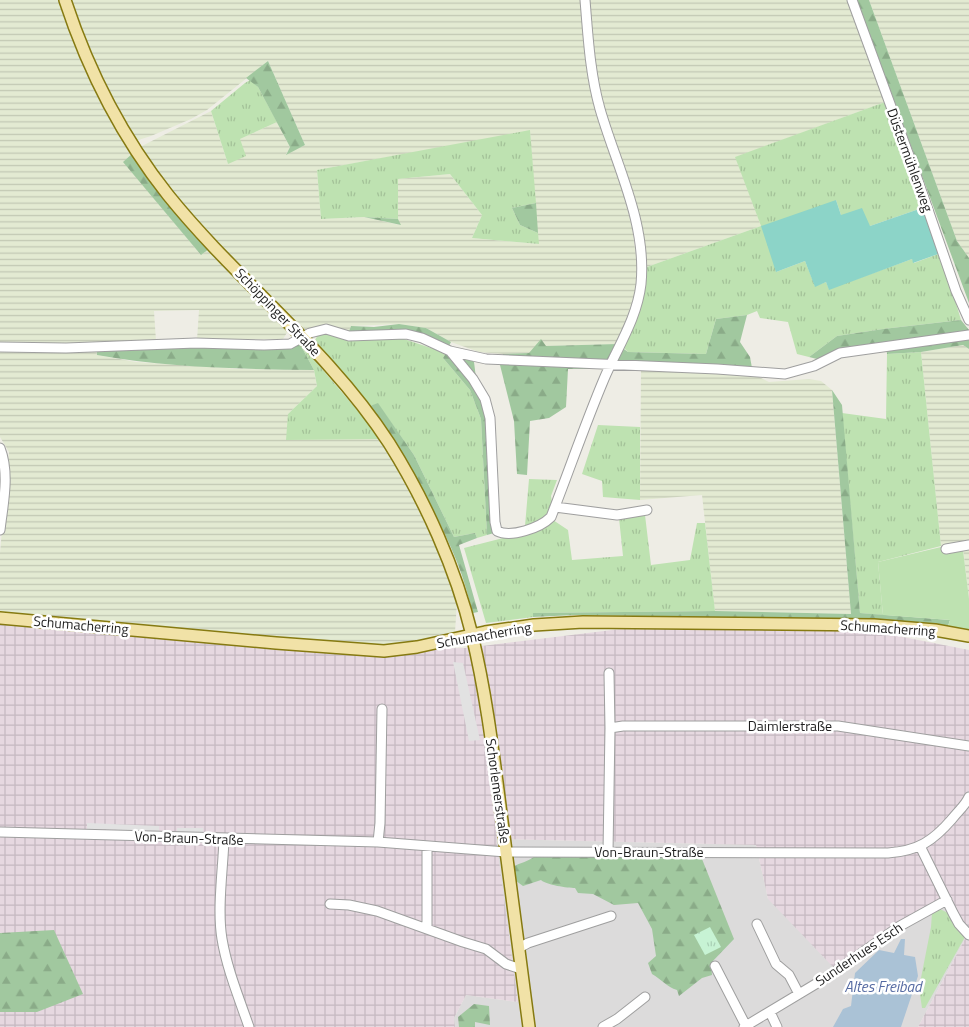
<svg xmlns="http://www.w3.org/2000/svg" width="969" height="1027" font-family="'Titillium Web',sans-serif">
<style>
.residential{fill:#dcdbdb}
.industrial{fill:url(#industrial-grid)}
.farmland{fill:url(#farmland-rules);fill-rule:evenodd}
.grass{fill:url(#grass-tufts)}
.forest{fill:url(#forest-firs)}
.park{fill:url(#park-tufts)}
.garden{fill:#bee2b1}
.pitch{fill:#8cd4c8}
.parking{fill:#e2e2e2}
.water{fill:#aac2d6}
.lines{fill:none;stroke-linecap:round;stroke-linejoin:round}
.minor-casing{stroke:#9f9f9f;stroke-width:11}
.major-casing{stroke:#867a11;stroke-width:14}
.minor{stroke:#fff;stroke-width:9}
.major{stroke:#f1e2a7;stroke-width:11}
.labels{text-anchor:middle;stroke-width:5;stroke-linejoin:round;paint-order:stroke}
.street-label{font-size:14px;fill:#1e1e1e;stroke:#fff}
.water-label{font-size:15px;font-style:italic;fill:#556aa2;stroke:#fff}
</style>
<defs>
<pattern id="industrial-grid" width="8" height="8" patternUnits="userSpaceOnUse" patternTransform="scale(1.25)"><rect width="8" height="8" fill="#e6d8e0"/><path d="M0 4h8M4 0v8" fill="none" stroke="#c5b9c0"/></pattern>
<pattern id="farmland-rules" width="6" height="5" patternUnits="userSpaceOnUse" patternTransform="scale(1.25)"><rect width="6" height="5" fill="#e3ead2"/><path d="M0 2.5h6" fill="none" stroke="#c2c8b4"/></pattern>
<pattern id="grass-tufts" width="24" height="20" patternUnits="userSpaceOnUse" patternTransform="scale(1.25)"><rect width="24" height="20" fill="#bee2b1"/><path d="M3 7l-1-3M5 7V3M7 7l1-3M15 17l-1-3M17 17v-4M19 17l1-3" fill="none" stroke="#a3c198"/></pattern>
<pattern id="forest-firs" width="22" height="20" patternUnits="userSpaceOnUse" patternTransform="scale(1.25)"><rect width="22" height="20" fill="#a1c89f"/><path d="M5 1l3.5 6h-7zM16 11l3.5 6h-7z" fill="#8aab88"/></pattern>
<pattern id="park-tufts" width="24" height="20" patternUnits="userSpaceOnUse" patternTransform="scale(1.25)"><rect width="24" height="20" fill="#c7f3d4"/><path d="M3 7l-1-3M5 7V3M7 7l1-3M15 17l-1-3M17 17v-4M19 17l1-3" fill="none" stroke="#aad0b6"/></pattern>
</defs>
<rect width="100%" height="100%" fill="#eeede5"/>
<!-- residential -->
<path class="residential" d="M495,839l261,6 12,54 175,-1 23,39 -48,90h-463l-1,-9 12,-23 52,7z"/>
<!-- industrial -->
<path class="industrial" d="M0,615l338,35 128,-2 171,-21 230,3 102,20v377h-51l48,-90 -23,-38 -109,69 -66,-69 -12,-54 -260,-6 22,163 -52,-7 -12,23 1,9h-455z"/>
<!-- farmland -->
<path class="farmland" d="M0,0h60l73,153 -9,9 77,93 8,-6 79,82 -5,8 -86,1 2,-30 -45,1 2,30 -60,3 -96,-2z
M70,0h511l5,49 46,178 5,36 -1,29 -19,52 -72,2 -16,7 -26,1 -24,-2 -28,-10 -25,-14 -27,-4 -48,2 -3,8 -25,-9 -20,6 -5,-4 -127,-133 -33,-46 73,-37 17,53 12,-25 37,-17 13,25 -4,7 19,-9 -37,-84 -61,49 -16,9 -40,17 -16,5 -28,-48 -27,-63zM530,131l8,113 -66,-6 10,-23 -32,-41 -52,5v40l2,6 -36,-8 -43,2 -4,-49z
M589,0h259l37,102 -149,55 25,69 -117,42 -34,-139 -10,-35 -9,-56z
M869,0h100v258l-12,-17z
M963,345l6,4v192l-28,5 -20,-194z
M96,349l1,6 39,7 103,7 75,1 3,16 -29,28 92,25 36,62 18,41 23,60 -2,30 -61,13 -27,1 -367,-33v-60l9,-101 -9,-15v-86z
M641,368l114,7 14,7 40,-3 12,2 11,9 19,224 -136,-3 -13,-116 -62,5z
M969,547v52l-6,-51z"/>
<!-- grass -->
<path class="grass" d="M250,80l8,7 19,35 -37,17 6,17 -18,8 -17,-53 34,-28z
M885,102l37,106 -52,18 -29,-11 -5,-15 -60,72 29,-11 10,25 11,-4 3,7 83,-30 2,4 27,-10 20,67 -78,9 -46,7 -28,21 -12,-3 -9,-32 -28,-4 -3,-7 -10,4 -31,4 -10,35 -78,-2 -5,-5 21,-79 117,-42 -26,-69z
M530,130l6,73 -24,5 8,17 18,8 1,11 -67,-6 10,-23 -32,-41 -52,5v40l-34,-2 -43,2 -4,-49z
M319,333l34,7 48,-2 45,15 -3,5 27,32 11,29 6,116 -10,3 -2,-5 -21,4 -40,-82 -36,-51 -8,2 -55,-66z
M299,342l75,88 6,9 -94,1 2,-26 29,-28 -3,-16z
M921,352l20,194 -63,16 5,53 -23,-2 -18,-200 44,6 1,-65z
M598,425l42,2v73l-37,-3 -1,-16 -20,-7z
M529,479l28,1 -6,16 2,11 -7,13 -21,6z
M645,515l6,50 39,-5 7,-37h8l10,88 -181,2 -1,4 -47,6 -22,-75 75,-19 8,-3 6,-6 15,10 4,30 51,-4 -4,-38z
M940,909l8,4 17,24 -40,71h-3l-3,-20 12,-61 1,-14z"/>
<!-- forest -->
<path class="forest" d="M857,0h12l88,241 12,17v45z
M268,61l37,84 -19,10 4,-8 -32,-60 -12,-9z
M133,153l76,96 -8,6 -78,-93z
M536,203l2,30 -18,-8 -8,-17z
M364,217l34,2 3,6z
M747,315l-7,27 10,15 2,11 -184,1 -2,38 -17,11 -19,3 -3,54 -10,-1 -3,-53 -14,-56 3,-11 26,-1 12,-14 5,7 71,-2 11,8 78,2 10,-35z
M961,320l8,10v19l-6,-4 -42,7 -34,2 -1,-11 -40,6 -29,10 -8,-2 28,-21 46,-7z
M399,324l27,4 25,14 -2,4 -40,-14 -61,2 3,-8 23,1z
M299,342l15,28c-72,-1 -145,-2 -217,-15l-1,-11z
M446,353l21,3 7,6 2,16 14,53 4,102 -7,2 -6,-116 -11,-29 -27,-32z
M832,390l10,15 18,208 90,7 -2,6 -250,-9 -123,-2 -42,2v-4l182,-2 136,3z
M378,403l36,52 40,82 21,-4 2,5 -18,7 19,67 -5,1c-5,-17 -9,-34 -16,-51 -22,-55 -54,-107 -87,-156z
M535,856l167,3 32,80 -23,24 1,12 -10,3 -23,18 -2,-6c-10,-3 -16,-11 -25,-16l-4,-11 8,-7 -4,-27 -14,-26 -24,2 -21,-11 -15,-1 -3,-5c-7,0 -29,-3 -34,-8l-18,6 -11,-8 1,-11c8,-5 15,-5 22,-11z
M54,930l29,64 -46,18h-37v-79z
M474,1004l15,2 1,19 -15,-3v5h-16l-1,-10z"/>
<!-- park -->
<path class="park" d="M710,927l11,20 -16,8 -11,-20z"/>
<!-- garden -->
<path class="garden" d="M962,542l7,57v32l-21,-5 2,-6 -67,-5 -5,-53z"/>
<!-- pitch -->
<path class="pitch" d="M836,200l5,15 21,-7 8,18 52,-18 19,45 -28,10 -1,-4 -83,31 -3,-8 -11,5 -10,-26 -29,11 -15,-46z"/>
<!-- parking -->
<path class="parking" d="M453,662l10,1 17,77 -11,1z
M87,823l72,3v5l-72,-2z
M177,828h26v6l-26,-1z"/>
<!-- water -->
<path class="water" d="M901,939h4l-1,16 11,2 3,19 -17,51h-68l10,-18 8,-3 4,-33 24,-23 15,3z"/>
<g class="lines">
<defs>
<path id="minor" d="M852,0l63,172 41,119 13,29
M0,347l66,1 130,-5 68,2 26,-1 20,-11 16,-4 23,7 57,-2 16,4 28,13 36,8 231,10 68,5 29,-8 26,-13 129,-18
M450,351l23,28 12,20 5,19 5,104 2,9c14,7 43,-3 54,-14 18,-46 34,-93 53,-138 13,-31 33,-60 37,-95 6,-61 -25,-119 -41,-175 -10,-35 -12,-73 -15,-109
M0,448c10,26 3,56 0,82
M555,507l62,8 30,-5
M946,549l23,-4
M610,728l13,-2h215l131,20
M0,832l378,10 128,10 382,1c30,-2 45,-12 64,-34 6,-8 13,-13 17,-22
M224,839c-1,30 -7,70 -2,100 5,30 17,59 27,88
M378,842l2,-19 2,-114
M427,846v82
M920,846l33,67 6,11 10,11
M608,852l2,-124 -1,-55
M330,904l19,1 28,6 86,31 23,7 20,15 15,5
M757,924l19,40 13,11 10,19
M519,948l9,-5 83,-27
M715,966l31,60
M770,1012l7,15
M603,1027l14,-8 28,-22
M744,1027l85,-51 71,-50 47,-26"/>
<path id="major" d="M65,0c23,70 57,137 103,195 70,87 160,154 221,248 36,57 67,126 83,192 16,66 23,134 32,201 8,64 17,127 25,191
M0,618l276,25 108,8 33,-4 68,-15 49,-7 49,-3 291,3 61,5 34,6"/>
</defs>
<!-- minor casing -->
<use href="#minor" class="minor-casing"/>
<!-- major casing -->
<use href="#major" class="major-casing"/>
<!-- minor -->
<use href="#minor" class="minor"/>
<!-- major -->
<use href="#major" class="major"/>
</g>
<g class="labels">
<!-- street labels -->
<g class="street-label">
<text transform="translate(910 160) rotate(70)" y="5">Düstermühlenweg</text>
<text transform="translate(278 312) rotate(46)" y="5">Schöppinger Straße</text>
<text transform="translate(81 625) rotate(5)" y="5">Schumacherring</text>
<text transform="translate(888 628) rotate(4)" y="5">Schumacherring</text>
<text transform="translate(484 635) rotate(-10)" y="5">Schumacherring</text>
<text x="790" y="731">Daimlerstraße</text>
<text transform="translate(498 791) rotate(82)" y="5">Schorlemerstraße</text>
<text transform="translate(189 838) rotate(2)" y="5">Von-Braun-Straße</text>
<text x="649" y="857">Von-Braun-Straße</text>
<text transform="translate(859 954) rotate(-34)" y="5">Sunderhues Esch</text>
</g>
<!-- water labels -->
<g class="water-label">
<text x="883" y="992">Altes Freibad</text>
</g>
</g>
</svg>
